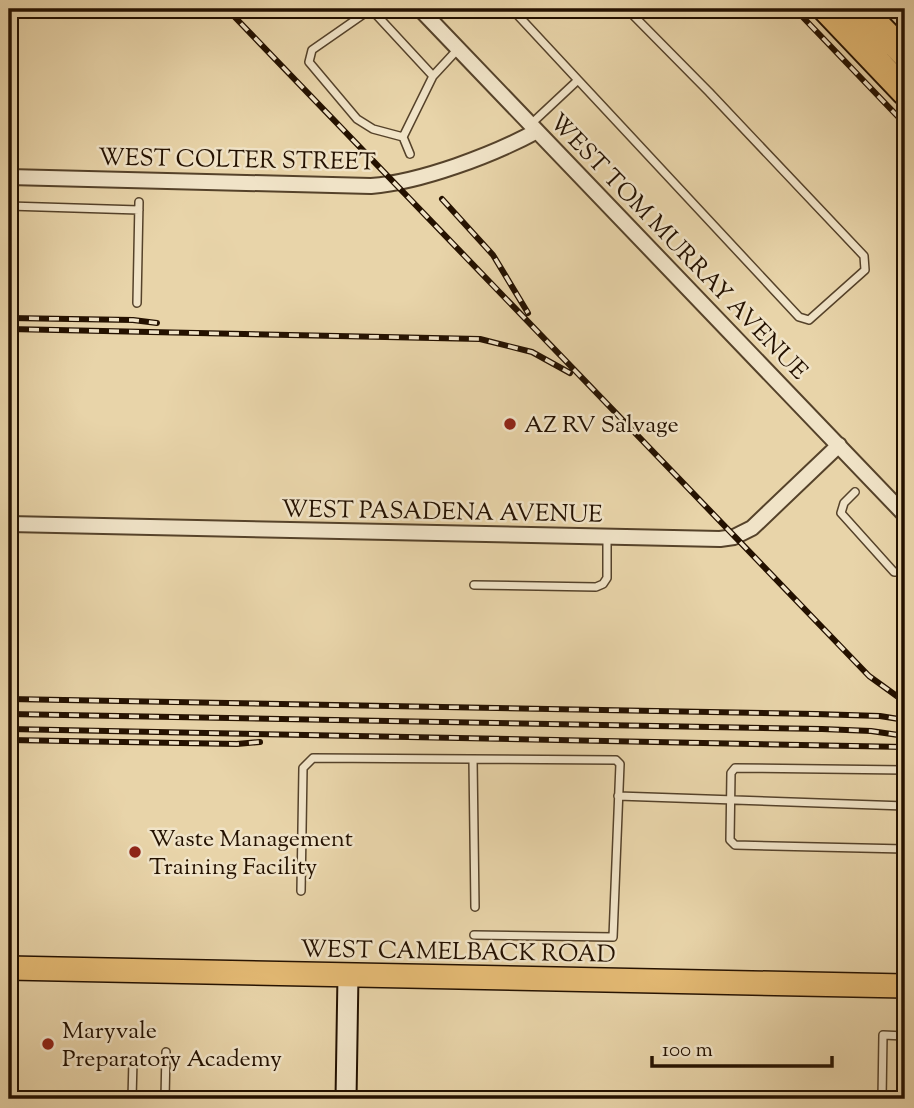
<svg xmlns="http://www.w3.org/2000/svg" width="914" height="1108" font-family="'Sorts Mill Goudy',serif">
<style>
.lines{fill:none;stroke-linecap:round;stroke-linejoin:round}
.lane-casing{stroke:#55422a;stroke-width:10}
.street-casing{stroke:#55422a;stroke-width:18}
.secondary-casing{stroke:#241100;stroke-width:23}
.primary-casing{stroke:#241100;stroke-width:26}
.highway-casing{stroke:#241100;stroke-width:30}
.lane{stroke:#f0e3c7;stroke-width:7}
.street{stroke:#f0e3c7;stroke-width:14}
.secondary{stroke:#f0e3c7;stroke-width:19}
.primary{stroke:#e4ba74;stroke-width:23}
.highway{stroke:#e4ba74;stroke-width:26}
.rail-casing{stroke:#241100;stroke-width:6}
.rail{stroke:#f0e3c7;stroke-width:3.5;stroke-dasharray:10;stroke-linecap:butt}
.poi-dot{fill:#8f2418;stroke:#f0e3c7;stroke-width:2.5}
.labels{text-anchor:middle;stroke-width:5;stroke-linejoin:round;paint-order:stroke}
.street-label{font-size:24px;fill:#241100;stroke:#f0e3c7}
.poi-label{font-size:24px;fill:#241100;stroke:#f0e3c7;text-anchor:start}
</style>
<rect width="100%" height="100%" fill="#e8d4a9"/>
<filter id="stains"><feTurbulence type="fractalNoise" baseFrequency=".00286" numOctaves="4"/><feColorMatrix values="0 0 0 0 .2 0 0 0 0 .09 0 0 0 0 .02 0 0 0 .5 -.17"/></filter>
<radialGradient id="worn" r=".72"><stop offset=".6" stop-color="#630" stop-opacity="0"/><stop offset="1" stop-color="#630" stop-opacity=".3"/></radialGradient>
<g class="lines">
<defs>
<path id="lane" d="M371,9l-59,41 -3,12 48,57 16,10 30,8
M371,9l62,67 -30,61 7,17
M512,9l66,71 -47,44
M9,56v-47
M433,76l25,-27
M578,80l221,237 10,3 56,-50 -1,-14 -155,-164 -82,-83
M9,206l130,4
M137,303l2,-101
M855,492l-11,11 -3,10 53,59h11
M474,585l122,2 7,-3 4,-6v-41
M473,760l2,147
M905,770l-170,-2 -4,5 -1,67 5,5 170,4
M618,796l287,10
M301,891l2,-123 10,-10 303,2 4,4 -7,173 -139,-2
M132,1099l1,-39 33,1
M165,1099l1,-47
M882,1099l1,-64 22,1"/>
<path id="street" d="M420,9l485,506
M9,177l362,9c50,-4 122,-31 166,-55
M9,524l711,15 14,-2 18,-9 87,-83"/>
<path id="secondary" d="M346,1099l2,-124"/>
<path id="primary" d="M9,968l896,18"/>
<path id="highway" d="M826,9l79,83
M861,9l44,45"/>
</defs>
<!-- lane casing -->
<use href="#lane" class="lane-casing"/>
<!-- street casing -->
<use href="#street" class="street-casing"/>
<!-- secondary casing -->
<use href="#secondary" class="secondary-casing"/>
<!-- primary casing -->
<use href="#primary" class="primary-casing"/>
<!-- highway casing -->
<use href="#highway" class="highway-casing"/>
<!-- lane -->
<use href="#lane" class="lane"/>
<!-- street -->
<use href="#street" class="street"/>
<!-- secondary -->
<use href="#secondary" class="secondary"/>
<!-- primary -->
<use href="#primary" class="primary"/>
<!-- highway -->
<use href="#highway" class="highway"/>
<defs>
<path id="rail" d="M227,9l642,667 36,26
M795,9l110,115
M442,199l51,56 35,58
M9,318l124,2 24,3
M9,329l471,10 52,13 38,21
M9,699l807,15 64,2 25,4
M9,714l813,15 49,2 34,5
M9,729l896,18
M9,740l228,4 23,-2"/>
</defs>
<!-- rail casing -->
<use href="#rail" class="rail-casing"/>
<!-- rail -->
<use href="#rail" class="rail"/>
</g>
<!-- markers -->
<g class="poi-dot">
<circle cx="510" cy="424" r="7"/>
<circle cx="135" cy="852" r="7"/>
<circle cx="48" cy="1044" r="7"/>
</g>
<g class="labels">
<!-- street labels -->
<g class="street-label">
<text transform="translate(237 159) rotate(1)" y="8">WEST COLTER STREET</text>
<text transform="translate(679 246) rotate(46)" y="8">WEST TOM MURRAY AVENUE</text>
<text transform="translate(442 511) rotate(1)" y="8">WEST PASADENA AVENUE</text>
<text transform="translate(458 951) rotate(1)" y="8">WEST CAMELBACK ROAD</text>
</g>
<!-- poi labels -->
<g class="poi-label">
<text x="524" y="432">AZ RV Salvage</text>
<text x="149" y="846">Waste Management<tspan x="149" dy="28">Training Facility</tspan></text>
<text x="62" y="1038">Maryvale<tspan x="62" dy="28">Preparatory Academy</tspan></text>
</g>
</g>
<!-- margin -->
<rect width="914" height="1108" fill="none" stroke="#e8d4a9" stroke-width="35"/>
<rect x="10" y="10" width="893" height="1087" fill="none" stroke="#241100" stroke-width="3.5"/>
<rect x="18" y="18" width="879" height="1073" fill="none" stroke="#241100" stroke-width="2"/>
<!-- scale -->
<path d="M652 1056v10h180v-10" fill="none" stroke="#241100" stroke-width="3.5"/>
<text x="662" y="1056" font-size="21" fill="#241100" stroke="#f0e3c7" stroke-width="5" paint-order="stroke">100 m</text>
<rect width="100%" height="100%" filter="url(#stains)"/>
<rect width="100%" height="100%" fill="url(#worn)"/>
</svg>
